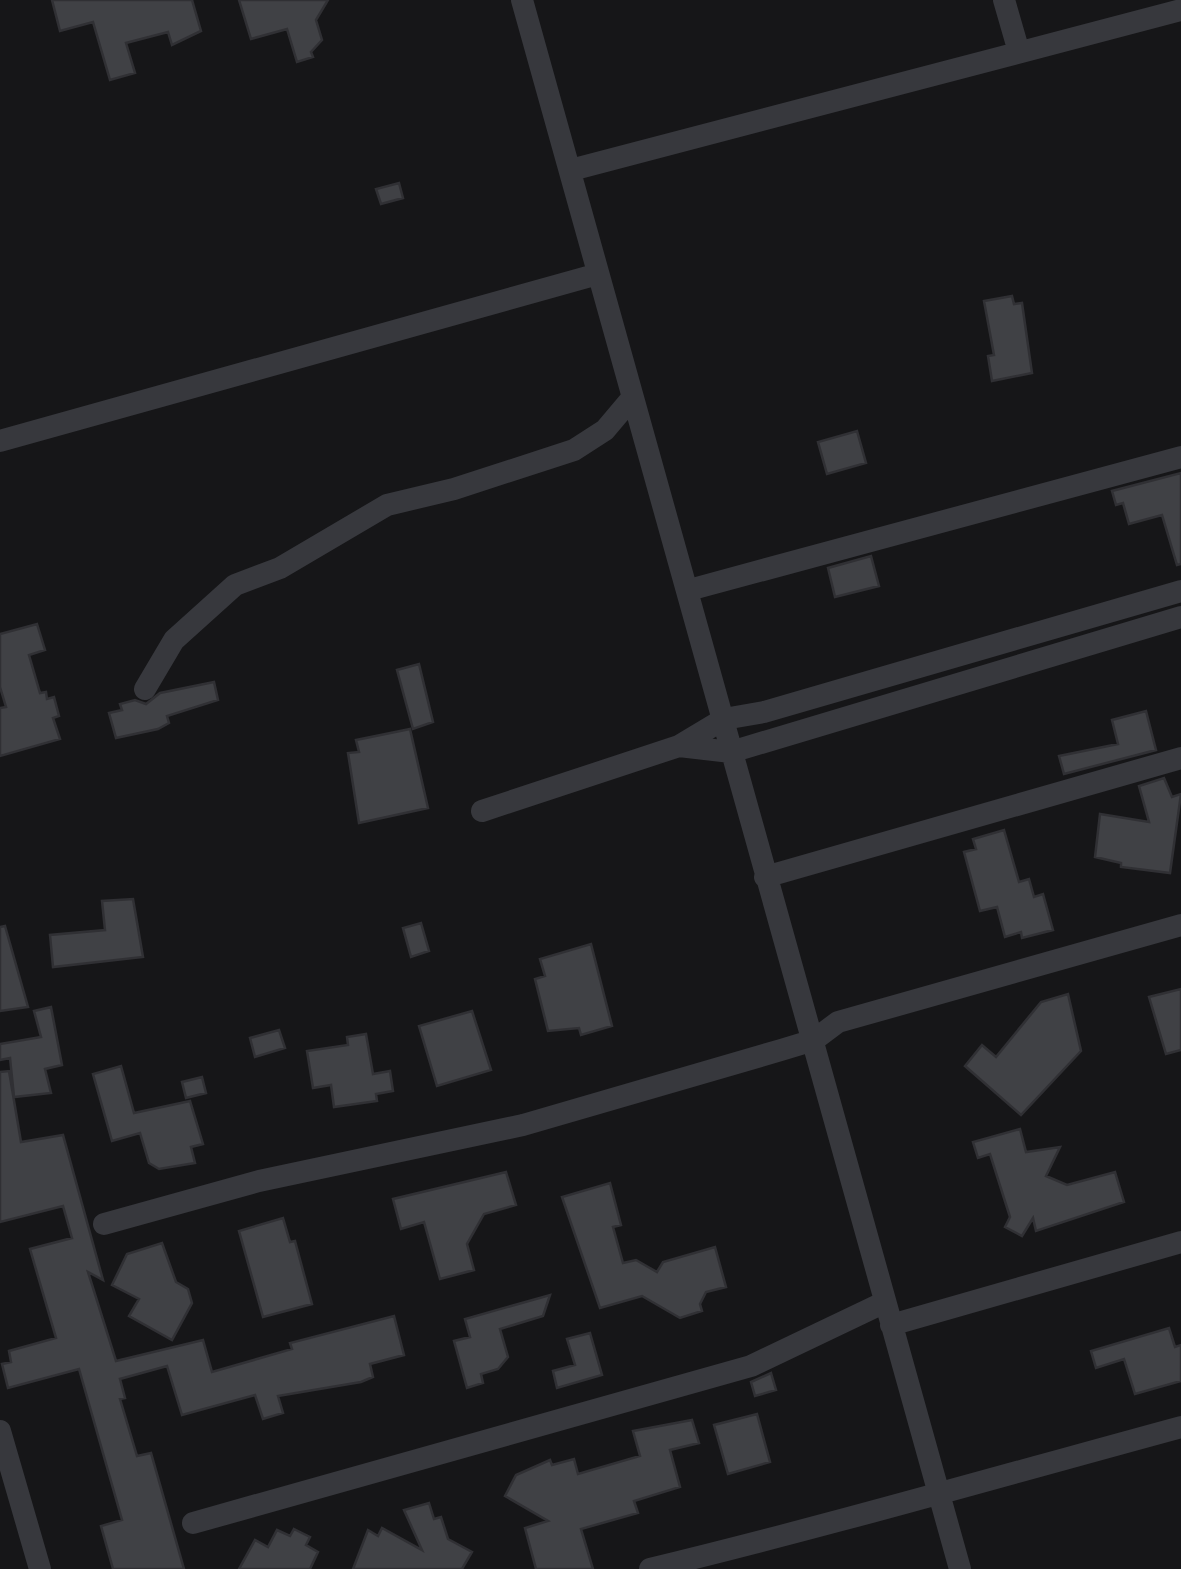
<svg xmlns="http://www.w3.org/2000/svg" width="1181" height="1569" font-family="Commissioner,sans-serif">
<style>
.building{fill:#404145;stroke:#303034;stroke-width:2.5}
.lines{fill:none;stroke-linecap:round;stroke-linejoin:round}
.minor{stroke:#37383d;stroke-width:22}
</style>
<rect width="100%" height="100%" fill="#161618"/>
<!-- building -->
<path class="building" d="M52,0h140l9,31 -29,14 -4,-13 -42,11 9,30 -25,7 -17,-58 -33,9z
M239,0h89l-12,20 6,20 -11,12 2,5 -16,5 -10,-33 -36,10z
M399,183l4,15 -22,6 -5,-15z
M1012,296l2,8 8,-1 10,70 -40,8 -4,-25 6,-1 -10,-54z
M857,431l9,32 -39,11 -9,-32z
M1181,473v91l-4,1 -15,-50 -33,9 -6,-21 -7,2 -4,-14z
M871,556l8,30 -44,11 -7,-29z
M37,624l8,26 -16,5 11,38 6,-1 1,7 7,-2 5,19 -6,2 7,21 -60,17v-48l6,-1 -6,-20v-53z
M419,664l14,58 -20,7 -16,-59z
M214,682l4,18 -51,16 2,7 -11,6 -42,9 -7,-25 13,-3 -2,-6 15,-4 11,4 14,-11z
M1146,711l10,39 -92,24 -5,-18 59,-12 -6,-24z
M410,729l18,79 -69,15 -11,-70 11,-1 -3,-12z
M1164,778l8,19 9,-3 -11,79 -49,-6v-4l-26,-6 5,-43 49,8 -10,-36z
M1004,830l15,52 10,-3 5,18 9,-3 10,36 -31,8 -1,-6 -16,5 -8,-30 -17,4 -16,-59 12,-3 -3,-10z
M133,899l10,58 -90,10 -3,-32 55,-5 -3,-29z
M421,923l8,28 -18,6 -8,-29z
M5,926l23,81 -28,4v-84z
M591,944l21,82 -31,9 -2,-7 -31,3 -13,-52 10,-3 -5,-17z
M1181,989v61l-15,4 -17,-57z
M1068,994l13,57 -60,64 -56,-49 17,-21 14,12 45,-55z
M51,1007l11,58 -17,4 6,24 -37,4 -4,-39 -10,2v-16l41,-7 -7,-26z
M472,1011l19,59 -54,16 -18,-60z
M279,1030l6,18 -30,9 -5,-19z
M366,1034l7,40 17,-3 3,20 -17,3 1,7 -43,6 -3,-22 -18,3 -6,-37 41,-6 -1,-8z
M121,1066l13,47 56,-12 13,43 -12,3 4,16 -36,6 -10,-6 -9,-30 -28,8 -19,-67z
M9,1071l12,71 42,-7 40,145 -15,-8 28,89 87,-21 9,32 80,-23 -2,-6 104,-27 10,39 -34,9 3,13 -12,5 -83,14 5,17 -20,6 -8,-24 -73,20 -15,-49 -47,13 5,19 -5,1 17,57 14,-3 33,116h-71l-12,-43 21,-6 -43,-151 -71,19 -6,-24 9,-2 -2,-11 47,-13 -26,-89 42,-11 -9,-32 -63,16v-150z
M202,1077l4,16 -20,5 -4,-16z
M1020,1129l6,23 34,-5 -14,29 21,9 48,-13 9,30 -88,29 -3,-13 -11,18 -17,-9 5,-10 -20,-63 -12,4 -5,-16z
M506,1172l10,33 -32,9 -17,30 7,26 -34,9 -16,-57 -23,7 -8,-30z
M610,1183l11,42 -8,2 10,36 13,-3 21,12 6,-10 52,-15 11,40 -20,5 -6,12 2,7 -22,7 -38,-22 -42,12 -38,-111z
M283,1218l7,24 5,-1 17,63 -49,13 -24,-86z
M162,1243l14,39 12,7 4,14 -20,37 -43,-24 10,-17 -27,-14 15,-31z
M550,1295l-7,21 -43,13 8,28 -10,12 -17,5 2,9 -16,5 -13,-47 16,-4 -5,-18z
M1169,1328l6,19 6,-2v36l-46,13 -11,-35 -28,9 -5,-17z
M590,1333l12,42 -45,13 -4,-17 22,-6 -8,-26z
M771,1373l5,17 -21,6 -4,-14z
M757,1414l13,48 -42,12 -14,-49z
M692,1420l7,23 -29,7 10,37 -46,14 4,12 -57,16 12,40h-57l-11,-41 23,-7 -43,-25 11,-21 34,-15 2,5 22,-6 4,15 62,-18 -7,-25z
M429,1503l5,16 7,-2 7,22 24,13 -10,17h-109l15,-39 10,6 4,-8 40,22 -18,-40z
M294,1529l16,8 -4,8 12,7 -8,17h-71l16,-29 13,7 9,-17 13,6z"/>
<g class="lines">
<!-- minor -->
<path class="minor" d="M522,0l438,1569
M1004,0l15,52
M571,170l610,-160
M0,441l598,-167
M689,590l492,-133
M145,689l29,-49 61,-55 45,-17 107,-63 67,-16 120,-39 31,-20 27,-32
M679,746l52,6 450,-135
M482,811l197,-65 45,-27 40,-7 417,-121
M765,877l416,-119
M104,1224l155,-43 264,-56 258,-75 33,-10 24,-18 343,-97
M891,1325l290,-83
M0,1431l40,138
M193,1523l558,-157 134,-64
M650,1569c178,-43 354,-94 531,-142"/>
</g>
</svg>
